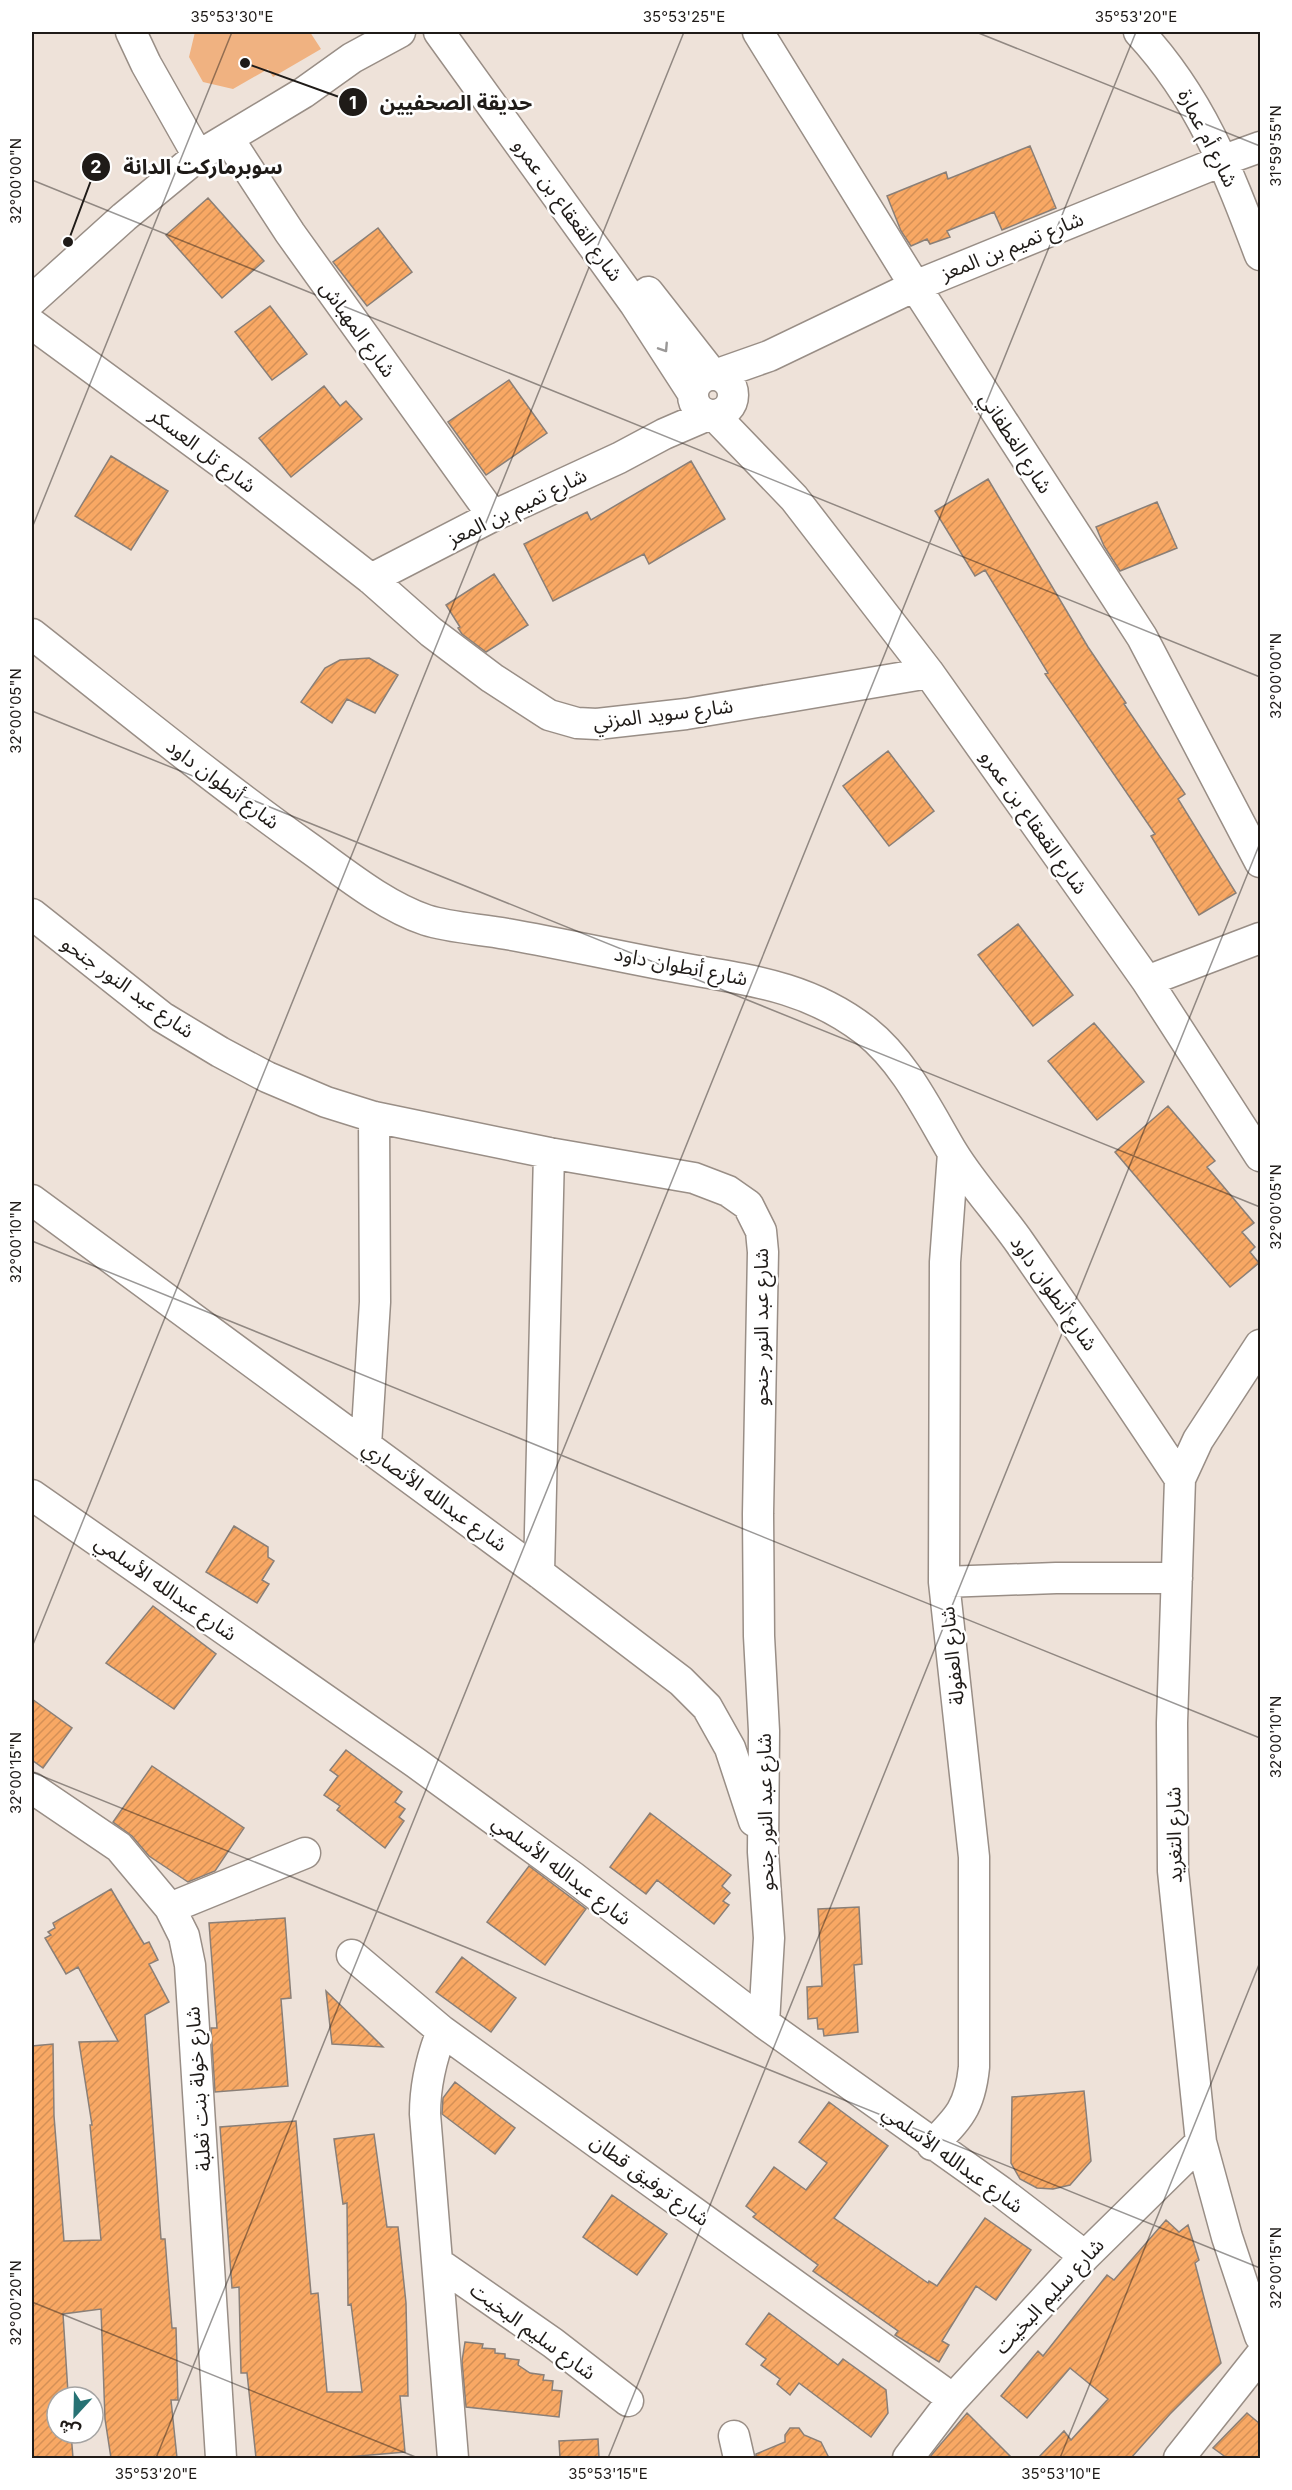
<svg xmlns="http://www.w3.org/2000/svg" width="1292" height="2490" font-family="Inter,'Noto Sans Arabic',sans-serif">
<style>
.park{fill:#f0b281}
.building{fill:url(#building-hatch);stroke:#8a7f77;stroke-width:1.5}
.lines{fill:none;stroke-linecap:round;stroke-linejoin:round}
.minor-casing{stroke:#998e86;stroke-width:33}
.minor{stroke:#fff;stroke-width:30}
.oneway{stroke:#9a9897}
.ticks{fill:none;stroke:#1f1b18;stroke-width:1.5;stroke-opacity:0.45}
.labels{text-anchor:middle;stroke-width:5;stroke-linejoin:round;paint-order:stroke}
.street-label{font-size:20px;fill:#1f1b18;stroke:#fff}
.leader{fill:none;stroke:#1f1b18;stroke-width:2}
.callout-dot{fill:#1f1b18;stroke:#fff;stroke-width:2}
.mark-label{font-size:18px;text-anchor:middle;font-weight:bold;fill:#fff}
.callout-label{font-size:21px;text-anchor:middle;font-weight:bold;fill:#1f1b18;stroke:#fff;stroke-width:5;stroke-linejoin:round;paint-order:stroke}
.neatline{fill:none;stroke:#1f1b18;stroke-width:2}
.ticks-label{font-size:15px;text-anchor:middle;fill:#1f1b18}
</style>
<defs>
<pattern id="building-hatch" width="6" height="6" patternUnits="userSpaceOnUse" patternTransform="scale(1.5)"><rect width="6" height="6" fill="#f8a864"/><path d="M-1 1l2-2M0 6l6-6M5 7l2-2" fill="none" stroke="#d49056"/></pattern>
</defs>
<rect width="100%" height="100%" fill="#eee2d9"/>
<!-- park -->
<path class="park" d="M195,32h115l11,17 -48,28 -5,-8 -35,20 -30,-7 -14,-25z"/>
<!-- building -->
<path class="building" d="M1030,146l26,62 -54,22 -8,-18 -47,19 3,6 -20,7 -3,-5 -16,7 -10,-15 -14,-35 59,-24 2,7z
M208,198l56,63 -42,37 -56,-63z
M378,228l34,44 -45,34 -34,-44z
M270,306l37,48 -35,26 -37,-48z
M509,380l38,53 -61,42 -38,-53z
M324,386l16,20 6,-5 16,18 -71,58 -32,-39z
M111,456l57,35 -37,59 -56,-34z
M691,461l34,58 -76,45 -5,-10 -91,47 -29,-57 63,-32 4,8z
M988,479l100,168 38,56 -2,1 61,90 -7,5 58,94 -37,22 -48,-79 4,-2 -110,-160 3,-1 -63,-103 -10,6 -40,-65z
M1157,502l20,46 -57,23 -16,-25 -8,-19z
M494,574l34,51 -42,27 -24,-18 -4,-6 2,-1 -14,-22z
M369,658l29,17 -23,38 -28,-14 -15,24 -31,-21 24,-34 15,-8z
M888,751l46,60 -45,35 -46,-60z
M1018,924l55,71 -40,31 -55,-71z
M1094,1023l50,59 -47,38 -49,-59z
M1168,1106l47,55 -8,6 47,56 -12,9 13,15 -5,5 9,11 -29,24 -115,-135z
M234,1526l34,21v10l6,4 -12,19 7,4 -12,19 -51,-31z
M153,1606l63,48 -42,55 -68,-46z
M32,1699l40,29 -29,40 -11,-8z
M346,1750l56,42 -7,10 10,7 -6,8 5,4 -19,27 -48,-38 3,-4 -16,-11 14,-19 -8,-6z
M152,1766l92,62 -29,43 -27,11 -39,-26 -17,-20 -19,-14z
M650,1813l81,62 -9,11 8,7 -7,8 6,4 -15,19 -57,-44 -11,14 -36,-27z
M529,1866l57,43 -41,56 -58,-43z
M111,1889l33,55 5,-2 9,18 -9,4 20,38 -24,13 16,224h4l7,89h4l2,72h-7l6,58h-66l-6,-39 -4,-110 -38,5 5,79 -11,1v39h14l2,25h-41v-412l21,-2 1,72 10,125 37,-1 -11,-115h2l-13,-83 39,-1 -40,-74 -12,7 -21,-36 6,-3 -3,-3 7,-4 -2,-5z
M859,1907l3,57 -8,1 4,67 -34,4 -1,-7h-5l-1,-11 -9,1 -1,-32 15,-1 -4,-77z
M285,1918l6,80 -10,1 7,87 -73,6 -4,-64h6l-8,-105z
M462,1957l54,41 -25,34 -55,-40z
M326,1991l37,36 20,20 -51,-3z
M455,2082l60,46 -20,26 -53,-40 1,-16z
M1084,2091l7,70 -21,24 -17,4 -16,-1 -17,-9 -9,-16 1,-66z
M829,2102l59,44 -54,72 94,65 1,-2 8,5 48,-68 46,32 -35,50 -20,-14 -34,55 7,4 -10,17 -44,-27 3,-4 -85,-60 5,-6 -65,-48 3,-3 -10,-8 28,-39 32,23 21,-27 -28,-21z
M296,2121l15,173 7,-1 9,99h35l-11,-88 -3,1 -1,-102 -4,1 -9,-65 40,-5 13,93h11l8,76 2,93h-8l5,56 -69,6h-80l-9,-85h-6l-2,-86 -7,1 -12,-161z
M612,2195l55,39 -30,41 -54,-38z
M1166,2220l13,12 9,-7 11,35 -4,3 26,100 -51,51 -39,44h-93l26,-27 7,9 37,-41 -38,-31 -43,50 -26,-22 37,-45 5,5 64,-81 7,5z
M769,2313l69,52 5,-6 43,31 2,23 -17,24 -72,-54 -9,12 -13,-11 3,-5 -19,-14 5,-6 -20,-15z
M465,2342l18,2 -1,4 13,1v4l10,1v4l14,2 -1,5 12,8 14,2 -1,5 10,1 -1,9 10,1 -3,26 -93,-10 -4,-46z
M967,2413l45,45h-83z
M1247,2413l13,11v34h-33l-14,-10z
M790,2428h9l5,7 17,7 8,16h-73v-4l29,-12v-7z
M598,2439l1,19h-39l-1,-17z"/>
<g class="lines">
<defs>
<path id="minor" d="M131,32l15,32 52,92
M439,32l196,272 57,88
M758,32l157,254 227,351 118,225
M1139,32c62,67 89,139 121,223
M228,138l62,95 203,283
M648,292l65,83
M32,300l92,-83 74,-61 105,-63 49,-35 48,-26
M32,324l206,151 133,104 60,53 61,46 57,37 28,8 20,1 89,-10 243,-41
M693 395a20 20 0 1 1 40 0a20 20 0 1 1-40 0Z
M715,375l54,-19 146,-70 309,-126 36,-13
M714,415l80,83 135,175 218,308 113,175
M371,579l122,-63 126,-58 45,-24 44,-19
M32,634c90,71 179,144 273,211 37,26 77,60 121,75 25,8 55,9 81,14 62,11 123,25 185,36 65,11 120,19 174,61 39,31 62,80 87,122 19,31 46,60 67,90 54,78 108,157 160,236
M32,914l130,103 58,35 47,25 59,25 48,15 175,36 145,25 34,13 20,14 13,26 2,21 -5,262 1,122 5,95 -1,121 6,86 -5,85
M1147,981l113,-43
M32,1200l507,373 142,108 26,26 23,41 24,73
M1260,1345l-62,95 -18,39 -8,244 1,148 28,271 26,95 33,99
M366,1445l9,-143 -1,-185
M32,1495l384,268 157,114 191,146 236,168 85,65
M539,1573l10,-420
M944,1582l112,-4h121
M32,1788l87,59 51,61 14,28 6,29 31,493
M170,1908l135,-55
M352,1955l90,76 511,368
M442,2031c-11,28 -17,53 -17,83l28,344
M932,2145c27,-27 38,-38 42,-78v-210l-30,-275 1,-320 8,-109
M438,2263l115,80 75,58
M734,2436l5,22
M908,2458l45,-59 132,-143 116,-114
M1179,2458l81,-102"/>
</defs>
<!-- minor casing -->
<use href="#minor" class="minor-casing"/>
<!-- minor -->
<use href="#minor" class="minor"/>
</g>
<!-- one-way arrows -->
<defs><path id="oneway-chevron" d="M-2-3.5L2.5 0L-2 3.5" fill="none" stroke-width="1.6" stroke-linecap="round" stroke-linejoin="round" transform="scale(1.5)"/></defs>
<use class="oneway" href="#oneway-chevron" transform="translate(664 348) rotate(57)"/>
<!-- ticks -->
<path class="ticks" d="M976,32l284,114M32,180l1228,497M32,528l200,-496M32,711l1228,496M32,1241l1228,497M32,1647l652,-1615M32,1772l1228,496M32,2302l386,156M156,2458l980,-2426M608,2458l652,-1615M1060,2458l200,-496"/>
<g class="labels">
<!-- street labels -->
<g class="street-label">
<text transform="translate(1208 138) rotate(63)" y="7">شارع أم عمارة</text>
<text transform="translate(568 210) rotate(54)" y="7">شارع القعقاع بن عمرو</text>
<text transform="translate(1012 246) rotate(-22)" y="7">شارع تميم بن المعز</text>
<text transform="translate(358 329) rotate(54)" y="7">شارع المهباش</text>
<text transform="translate(1016 443) rotate(57)" y="7">شارع الغطفاني</text>
<text transform="translate(203 450) rotate(37)" y="7">شارع تل العسكر</text>
<text transform="translate(517 507) rotate(-26)" y="7">شارع تميم بن المعز</text>
<text transform="translate(663 714) rotate(-7)" y="7">شارع سويد المزني</text>
<text transform="translate(223 784) rotate(37)" y="7">شارع أنطوان داود</text>
<text transform="translate(1034 822) rotate(55)" y="7">شارع القعقاع بن عمرو</text>
<text transform="translate(681 966) rotate(11)" y="7">شارع أنطوان داود</text>
<text transform="translate(128 987) rotate(36)" y="7">شارع عبد النور جنحو</text>
<text transform="translate(1054 1293) rotate(55)" y="7">شارع أنطوان داود</text>
<text transform="translate(761 1327) rotate(-90)" y="7">شارع عبد النور جنحو</text>
<text transform="translate(435 1496) rotate(36)" y="7">شارع عبدالله الأنصاري</text>
<text transform="translate(166 1588) rotate(35)" y="7">شارع عبدالله الأسلمي</text>
<text transform="translate(952 1656) rotate(-96)" y="7">شارع العفولة</text>
<text transform="translate(765 1812) rotate(-91)" y="7">شارع عبد النور جنحو</text>
<text transform="translate(1174 1835) rotate(-91)" y="7">شارع التغريد</text>
<text transform="translate(562 1870) rotate(37)" y="7">شارع عبدالله الأسلمي</text>
<text transform="translate(198 2089) rotate(-94)" y="7">شارع خولة بنت ثعلبة</text>
<text transform="translate(953 2159) rotate(36)" y="7">شارع عبدالله الأسلمي</text>
<text transform="translate(650 2180) rotate(36)" y="7">شارع توفيق قطان</text>
<text transform="translate(1049 2296) rotate(-47)" y="7">شارع سليم البخيت</text>
<text transform="translate(533 2331) rotate(36)" y="7">شارع سليم البخيت</text>
</g>
</g>
<!-- callouts -->
<path class="leader" d="M245 63L353 102M68 242L96 167"/>
<g class="callout-dot">
<circle cx="245" cy="63" r="6"/>
<circle cx="68" cy="242" r="6"/>
<circle cx="353" cy="102" r="15"/>
<circle cx="96" cy="167" r="15"/>
</g>
<g class="mark-label">
<text x="353" y="109">1</text>
<text x="96" y="173">2</text>
</g>
<g class="callout-label">
<text x="456" y="110">حديقة الصحفيين</text>
<text x="203" y="174">سوبرماركت الدانة</text>
</g>
<!-- border -->
<rect width="1292" height="2490" fill="none" stroke="#ffffff" stroke-width="66"/>
<!-- north arrow -->
<g transform="translate(75 2415) rotate(202)"><circle r="28" fill="#ffffff" stroke="#a5a4a3" stroke-width="1.5"/>
<path d="M0-4.5L10 22L0 15L-10 22Z" fill="#277274"/>
<text y="-9" font-size="16" font-weight="bold" text-anchor="middle" fill="#1f1b18">ش</text>
</g>
<rect x="33" y="33" width="1226" height="2424" class="neatline"/>
<g class="ticks-label">
<text x="232" y="22">35°53'30"E</text>
<text x="684" y="22">35°53'25"E</text>
<text x="1136" y="22">35°53'20"E</text>
<text transform="translate(1276 146) rotate(-90)" y="5">31°59'55"N</text>
<text transform="translate(16 181) rotate(-90)" y="5">32°00'00"N</text>
<text transform="translate(1276 676) rotate(-90)" y="5">32°00'00"N</text>
<text transform="translate(16 711) rotate(-90)" y="5">32°00'05"N</text>
<text transform="translate(1276 1207) rotate(-90)" y="5">32°00'05"N</text>
<text transform="translate(16 1242) rotate(-90)" y="5">32°00'10"N</text>
<text transform="translate(1276 1737) rotate(-90)" y="5">32°00'10"N</text>
<text transform="translate(16 1773) rotate(-90)" y="5">32°00'15"N</text>
<text transform="translate(1276 2268) rotate(-90)" y="5">32°00'15"N</text>
<text transform="translate(16 2303) rotate(-90)" y="5">32°00'20"N</text>
<text x="156" y="2479">35°53'20"E</text>
<text x="608" y="2479">35°53'15"E</text>
<text x="1061" y="2479">35°53'10"E</text>
</g>
</svg>
